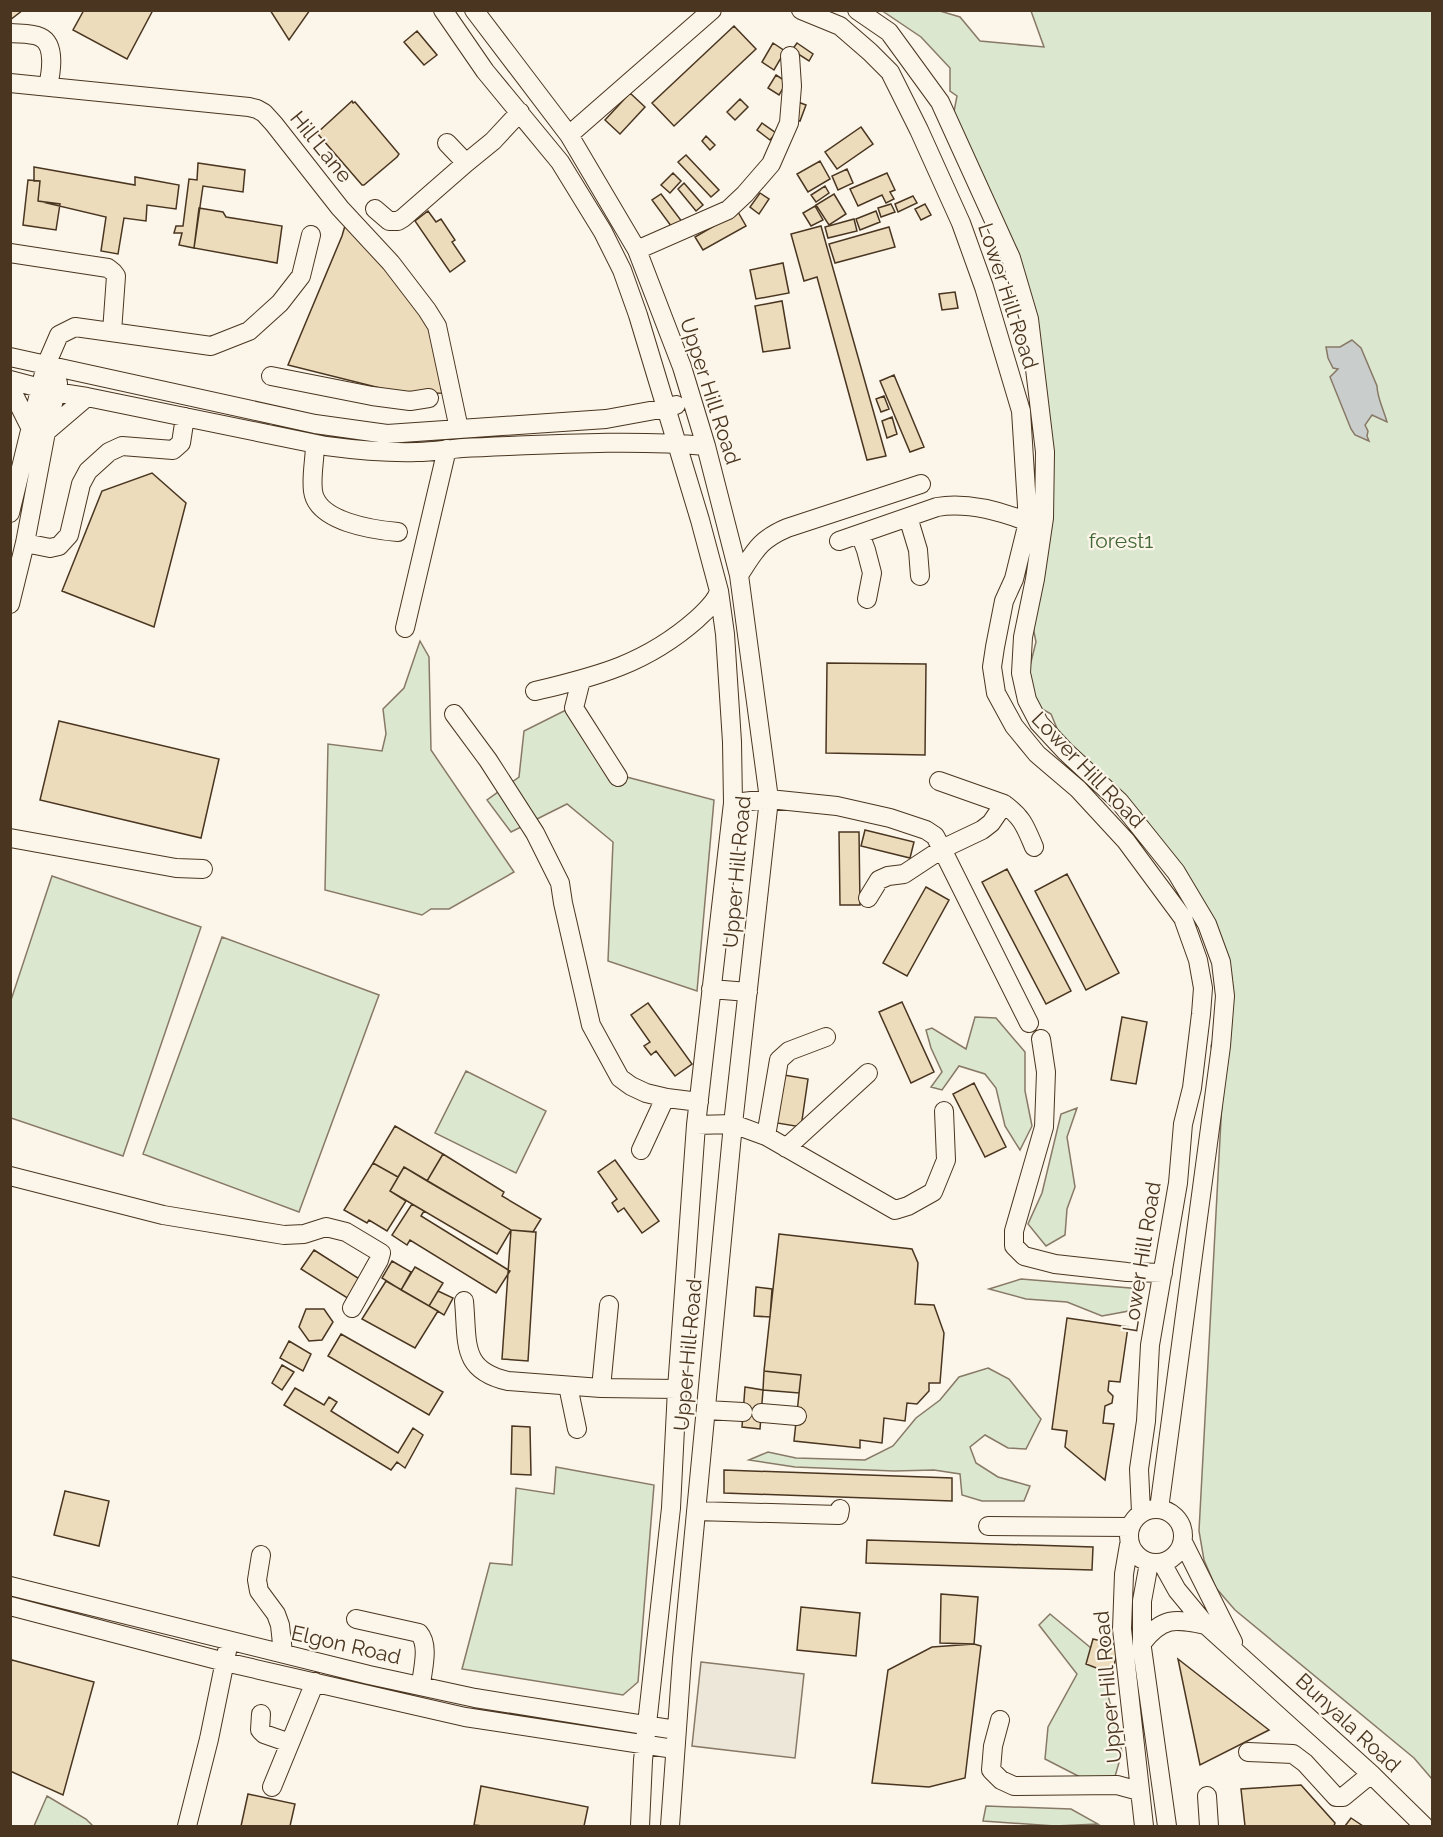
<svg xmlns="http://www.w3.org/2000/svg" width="1443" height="1837" font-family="Raleway,sans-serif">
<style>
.green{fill:#dce7d0;stroke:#887966;stroke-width:1.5}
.parking{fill:#ede7d9;stroke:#887966;stroke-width:1.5}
.water{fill:#c9cecd;stroke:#887966;stroke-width:1.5}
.building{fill:#ecdcbc;stroke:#4a3520;stroke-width:1.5}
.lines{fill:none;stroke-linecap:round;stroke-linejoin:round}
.minor-casing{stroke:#4a3520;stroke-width:20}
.minor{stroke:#fbf6e9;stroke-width:18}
.labels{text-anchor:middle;stroke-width:4.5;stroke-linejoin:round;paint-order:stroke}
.street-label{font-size:21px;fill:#4a3520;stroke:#fbf6e9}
.park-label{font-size:21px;fill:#436837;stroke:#fbf6e9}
</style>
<rect width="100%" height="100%" fill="#fbf6e9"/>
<!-- green -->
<path class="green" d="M887,10l53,1 20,6 20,24 64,6 -13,-36h401v1768l-18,-21 -179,-148 -19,-22 -12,-28 -5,-29 23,-430 -11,-55 13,-43 6,-41 -102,-160 -67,-64 -10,-24 -14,-8 -11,-24 10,-40 -5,-25 16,-113 -18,-185 -78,-192 6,-31 -7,-5v-23l-29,-31 -37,-25z
M420,641l9,16 2,93 83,122 -65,37h-18l-9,6 -97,-25 3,-146 54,7 4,-17 -3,-25 21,-21z
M566,710l57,66 91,24 -17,191 -89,-30 5,-119 -46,-38 -56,28 -24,-32 32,-23 5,-46z
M52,876l149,51 -78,229 -112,-38v-118z
M222,937l157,58 -80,217 -156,-58z
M975,1017l21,1 29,34v39l7,35 -12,24 -15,-24 -9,-38 -11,-14 -26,-8 -17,24 -11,-3 11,-15 -11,-24 -5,-18 6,-2 34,21z
M466,1071l80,40 -30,62 -81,-40z
M1077,1108l-10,29 8,50 -8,22 -2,26 -19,11 -18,-22 14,-31 19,-79z
M1021,1279l121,10 -8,21 -32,6 -35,-14 -41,-3 -37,-10z
M988,1368l21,11 32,40 -15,30 -18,-1 -23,-13 -15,12 6,16 22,14 32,9 -6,15h-42l-20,-6 -2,-21 -26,-4 -40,1 -99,-4 -46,-7 19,-8 28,6 69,2 28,-14 23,-28 24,-18 19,-23z
M556,1467l98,18 -16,197 -15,13 -161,-26 28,-106 22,2 4,-77 38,6z
M1050,1614l41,34 18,-4 -2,47 15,61 -10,35 -30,-9 -37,-19 3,-32 29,-53 -38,-49z
M47,1796l39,23 7,7h-59z
M986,1806l85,3 27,15 -43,2 -72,-5z"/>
<!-- parking -->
<path class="parking" d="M701,1662l103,12 -9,84 -103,-12z"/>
<!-- water -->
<path class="water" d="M1352,340l9,8 16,38c0,11 7,25 10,36l-15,-7 -7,10 3,6 -1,5 2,5 -14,-6 -4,-6 -21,-52 8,-8 -5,-1 -5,-10 -2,-11h14z"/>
<!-- building -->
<path class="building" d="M10,10h13l-13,10z
M84,10h69l-26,49 -54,-29z
M270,10h40l-21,30z
M734,26l22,23 -82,77 -22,-23z
M417,31l20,24 -13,10 -20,-23z
M773,43l12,8 -11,19 -12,-8z
M797,43l16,11 -4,7 -17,-11z
M776,75l11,7 -8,13 -11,-7z
M630,93l15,14 -25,27 -15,-14z
M740,99l8,8 -13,13 -8,-8z
M352,101l1,2 2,-1 44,52 -2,3 -33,28h-2l-45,-52z
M798,102l8,3 -6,16 -8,-2z
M762,123l14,10 -6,7 -13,-10z
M861,127l12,17 -36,25 -12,-17z
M706,136l9,9 -5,5 -8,-9z
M686,155l33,35 -8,7 -33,-35z
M820,161l10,18 -22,13 -11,-18z
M198,163l47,7 -2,22 -40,-6 -9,62 -15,-3 3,-12h-8l2,-7h7l6,-47 8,1z
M34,167l101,18v-8l44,8 -3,24 -29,-4 -1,16 -22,-3 -6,36 -17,-3 5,-34 -68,-16 2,-20h-6z
M847,169l6,14 -15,7 -6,-14z
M673,173l8,8 -11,12 -9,-8z
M887,173l8,17 -5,2 4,7 -8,4 -4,-8 -24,11 -8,-17z
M28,180l12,1 -2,20 22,3 -4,26 -33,-5z
M684,183l19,22 -7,6 -18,-22z
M825,186l4,7 -13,9 -5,-7z
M760,193l9,6 -10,15 -9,-7z
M661,194l22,29 -9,7 -22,-30z
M834,194l12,20 -17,11 -13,-20z
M913,196l4,7 -19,9 -3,-8z
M891,204l4,8 -14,5 -3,-9z
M925,204l6,11 -10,5 -6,-11z
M815,206l8,14 -12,6 -8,-13z
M199,208l24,4 3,5 56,9 -5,37 -83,-15z
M428,211l8,11 5,-3 14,21 -3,2 13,19 -15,11 -35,-51z
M876,211l4,11 -20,8 -4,-11z
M738,212l8,14 -43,24 -8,-13z
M347,219l85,111 10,63 -38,1 -116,-29 54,-129z
M854,219l3,12 -29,7 -3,-11z
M821,226l65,230 -19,4 -50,-183 -13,4 -13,-47z
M889,227l6,20 -60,16 -6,-19z
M783,263l6,30 -33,6 -6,-29z
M955,292l3,16 -16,2 -3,-16z
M782,301l8,47 -27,4 -8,-46z
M894,375l30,72 -14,5 -30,-71z
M884,396l5,13 -8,3 -5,-13z
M892,417l5,17 -10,4 -5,-17z
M152,473l34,30 -32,124 -92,-36 40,-100z
M827,663l99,1 -1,91 -99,-2z
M59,721l160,38 -18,79 -161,-38z
M865,830l49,12 -4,16 -49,-12z
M839,832h20l1,73h-20z
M1007,869l64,122 -25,13 -64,-122z
M1067,874l52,99 -33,17 -51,-99z
M926,887l23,13 -42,76 -24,-13z
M902,1002l32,70 -23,11 -32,-71z
M648,1003l44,61 -17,12 -19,-25 -5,4 -7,-9 6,-4 -19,-27z
M1122,1017l25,5 -11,62 -25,-4z
M784,1075l24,4 -7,48 -24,-4z
M974,1083l32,64 -21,10 -32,-63z
M395,1126l48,28 -16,27 -23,-14 -6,10 -25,-14z
M443,1154l61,38 -2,4 39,23 -8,13 -22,-2 -84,-49z
M615,1160l44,61 -17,12 -18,-25 -6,4 -6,-9 5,-4 -19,-27z
M373,1163l25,14 -8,14 16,10 -19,30 -18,-11 -2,3 -23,-13z
M404,1167l107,63 -14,24 -107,-63z
M412,1204l12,7 -3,5 89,55 -14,22 -86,-53 -3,5 -15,-10z
M511,1230l25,2 -8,129 -26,-2z
M779,1234l133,15 6,14 -3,41 19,1 10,28 -4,50h-11v8l-12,13 -10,-1 -2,18 -21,-3 -2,25 -22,-3v8l-66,-7 7,-66 -37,-4z
M314,1250l47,30 -12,19 -48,-30z
M392,1261l19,11 -10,18 -19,-12z
M415,1267l28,16 -14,23 -28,-16z
M386,1281l52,30 -23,37 -53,-29z
M756,1287l16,2 -2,28 -16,-1z
M438,1291l15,7 -9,17 -15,-9z
M306,1309h18l9,13 -11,18 -13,1 -10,-14z
M1067,1318l61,9 -8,55 -11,-1 -1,10 5,5 -1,7 -7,3 -2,17 11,1 -9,56 -40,-33 2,-16 -15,-2z
M341,1334l102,58 -14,23 -101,-59z
M289,1341l22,13 -8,17 -23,-13z
M282,1365l12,7 -12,18 -10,-7z
M764,1371l37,4 -2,18 -36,-3z
M745,1387l18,3 -3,39 -18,-2z
M295,1388l29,17 5,-8 8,5 -6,9 67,42 15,-25 10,7 -18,33 -8,-6 -6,8 -107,-65z
M512,1426l18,1 1,48 -20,-1z
M724,1470l228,8v23l-228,-8z
M65,1491l44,10 -10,45 -45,-11z
M867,1540l226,7 -1,23 -226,-7z
M941,1594l37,3 -4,47 -34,-1z
M801,1607l59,6 -4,43 -59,-6z
M1093,1639l26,6 -7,29 -26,-10z
M974,1644l7,2 -16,132 -36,9 -57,-4 16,-113 44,-23z
M1178,1659l91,71 -69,35z
M12,1660l82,22 -31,113 -53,-24v-106z
M1301,1785l34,38 -1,3h-89l-4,-37z
M481,1786l107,21 -4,19h-101l-9,-1z
M248,1794l47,10 -5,22h-49z
M1351,1818l12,8h-18z"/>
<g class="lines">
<defs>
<path id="minor" d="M443,10l42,61 75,91 43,70 19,38 16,45 62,205 19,71 6,43 7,108 1,61 -37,322 -19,264 -6,119 -28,252 -3,66
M474,10l95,125 68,115 45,117 24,79 33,129 30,224 -36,325 -51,535 -12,167
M801,10l39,16 30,26 20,20 29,58 42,93 23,64 37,124 7,111 -14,57 -10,22 -9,46 -3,20 4,26 18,33 23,28 41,35 48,52 57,77 15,42 5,28 -2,26 -9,74 -9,36 -5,59 -28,162 -4,76 -7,48 2,43
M857,10l32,22 51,70 71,156 18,61 16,133 -1,66 -9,61 -12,58 -2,36 6,27 12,23 26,28 54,50 57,71 31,52 14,38 4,34 -4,50 -62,463
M10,33c9,1 22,0 30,4 16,7 11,36 8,49
M10,83l239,24 8,2 7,4 10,11 66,84 51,55 36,47 10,16 22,103
M569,135l143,-125
M447,143l19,20 27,-22 27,-29
M375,209l14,12h9l5,-3 63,-55
M637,250l91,-40 17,-16 26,-30 18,-41 3,-37 -2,-30
M10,253l98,15 5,4 3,4 -4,56
M10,357l305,67 72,10 219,-15 60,-11 10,-3
M271,376l101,20 38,5 19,-3
M10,380l45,12 32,5 239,49c30,4 60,7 91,6 16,0 31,-3 46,-4 81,-3 163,-9 243,-2
M10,387l20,40
M46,432l41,-35
M315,444c0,15 -4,32 -2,47 4,31 61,39 85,41
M10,513l36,-148 13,-30 16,-8 136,19 38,-15 31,-28 21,-27 10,-41
M908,517l10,33 2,26
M860,534l6,16 6,23 -5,26
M839,541l98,-34c30,-5 63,4 91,15
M25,543l25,5 9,-2 10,-11 12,-51 7,-13 21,-19 13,-6 51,4 8,-7 4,-26
M739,575c16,-24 20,-35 48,-47l134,-44
M10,604l15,-61 21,-111 12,-49
M405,628l42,-179
M581,680l-7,28 44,69
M535,691c63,-15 111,-27 162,-72 8,-8 19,-16 22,-28
M454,714l34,46 47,73 25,50 3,20 28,122 29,53 11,8 15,7 21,5 32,4
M939,781l65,23
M733,803l36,-4 68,7 53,12 36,12 9,6 7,13 87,174
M10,838l166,30 27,1
M868,898l11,-18 9,-4 16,-2 38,-25 40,-19 9,-7 13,-19c19,14 21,22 30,43
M711,989l37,3
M1041,1039l5,33 -2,55 -30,104v15l10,10 31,8 72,8 36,1
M696,1125l37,-1 33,12 129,74 13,-4 25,-14 13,-32 -2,-49
M766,1136l13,-76 10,-9 37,-14
M786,1148l82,-75
M641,1150l24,-52
M10,1176l153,39 121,20 20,-1 22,-7 20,5 35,21 -2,7 -27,48
M464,1301c4,41 -4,69 44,80l93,7 76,1
M568,1386l9,43
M601,1388l8,-83
M706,1410l37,2
M761,1413l36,3
M1129 1536a27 27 0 1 1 54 0a27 27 0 1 1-54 0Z
M696,1511l143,4 1,-6
M988,1526l142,1
M1183,1542l50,100
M1129,1545l-5,29 -2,55 22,197
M261,1555l-4,25 2,11 17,23 4,11 3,28
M1149,1563l-7,38v47l25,178
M1162,1563l15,27 29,35 165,149 53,52
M10,1586l359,89 106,23 201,32
M10,1606l215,56 240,55 209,32
M356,1619l63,14c11,13 3,37 2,53
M1142,1643c21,-27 33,-24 64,-18
M261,1714l-1,16 4,4 26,9
M1000,1720l-7,26 -2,24 10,10 13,6 103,-1 22,6
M1248,1752l45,2 12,9 31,34h7l28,-23
M272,1787l43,-105
M1207,1796l2,30
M187,1826l22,-87 18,-88"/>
</defs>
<!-- minor casing -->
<use href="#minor" class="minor-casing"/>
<!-- minor -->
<use href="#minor" class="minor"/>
</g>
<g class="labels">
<!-- street labels -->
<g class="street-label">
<text transform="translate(321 147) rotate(51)" y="7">Hill Lane</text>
<text transform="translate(1008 296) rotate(72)" y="7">Lower Hill Road</text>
<text transform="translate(710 391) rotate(72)" y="7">Upper Hill Road</text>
<text transform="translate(1088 770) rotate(46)" y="7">Lower Hill Road</text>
<text transform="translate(737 872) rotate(-85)" y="7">Upper Hill Road</text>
<text transform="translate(1142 1257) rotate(-81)" y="7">Lower Hill Road</text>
<text transform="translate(688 1355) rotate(-85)" y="7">Upper Hill Road</text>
<text transform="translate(346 1645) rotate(13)" y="7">Elgon Road</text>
<text transform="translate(1108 1687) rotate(-95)" y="7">Upper Hill Road</text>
<text transform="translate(1348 1723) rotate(43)" y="7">Bunyala Road</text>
</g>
<!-- park labels -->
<g class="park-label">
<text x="1121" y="548">forest1</text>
</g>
</g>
<!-- border -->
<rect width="1443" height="1837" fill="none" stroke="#4a3520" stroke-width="24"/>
</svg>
